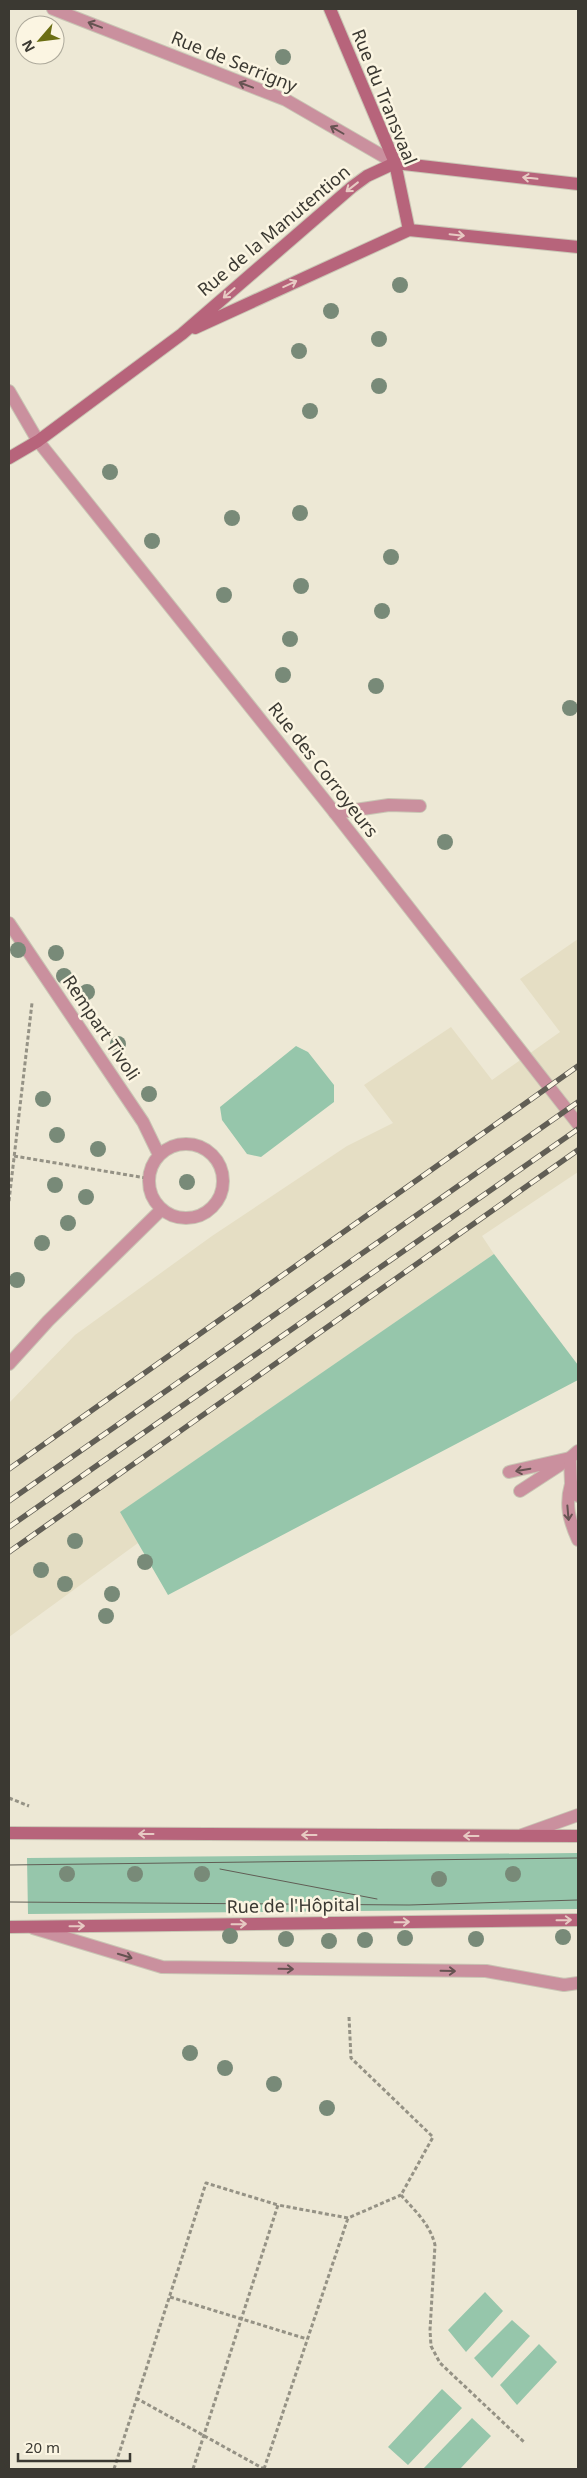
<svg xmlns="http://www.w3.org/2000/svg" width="587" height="2478" font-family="'Noto Sans',sans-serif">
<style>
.built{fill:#e5dec4}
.green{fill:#96c6ab}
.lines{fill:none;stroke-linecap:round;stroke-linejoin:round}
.lane-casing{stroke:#c9c5b4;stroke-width:14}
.street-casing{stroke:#c9c5b4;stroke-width:14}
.secondary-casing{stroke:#c9c5b4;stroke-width:14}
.path{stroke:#959285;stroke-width:3;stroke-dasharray:4 2.5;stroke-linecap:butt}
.lane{stroke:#ca909e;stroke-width:12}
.street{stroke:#ca909e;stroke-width:12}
.secondary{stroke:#b7647b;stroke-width:12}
.tram{stroke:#615e55;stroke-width:1}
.rail-casing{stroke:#615e55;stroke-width:5.5}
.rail{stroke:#fbf5e2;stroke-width:4;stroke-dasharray:11;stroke-linecap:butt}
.tree{fill:#788a78}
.oneway{stroke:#665352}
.oneway2{stroke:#e7cac3}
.labels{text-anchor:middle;stroke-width:5;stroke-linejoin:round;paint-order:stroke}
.street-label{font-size:18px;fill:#3b3932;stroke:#fbf5e2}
</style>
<rect width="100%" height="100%" fill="#ede8d5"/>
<!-- built -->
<path class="built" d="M578,939v233l-96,64 12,18 -373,258 17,31 -129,94v-234l66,-68 137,-99 135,-90 46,-23 -29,-38 87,-58 41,53 68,-48 -40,-53z"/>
<!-- green -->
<path class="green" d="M296,1046l12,6 26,33v17l-73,55 -14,-3 -25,-34 -2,-13z
M494,1254l84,111v15l-410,215 -48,-83z
M578,1853v56l-550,5 -1,-56z
M485,2292l18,19 -37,41 -18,-22z
M512,2320l18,16 -38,42 -18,-20z
M539,2344l18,18 -40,43 -17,-20z
M442,2389l20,19 -54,57 -20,-18z
M472,2418l19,18 -31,33h-37z"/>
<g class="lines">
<defs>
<path id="lane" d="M335,813l54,-8 31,1
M509,1472l61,-14
M571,1484c-6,21 -2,36 7,56
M520,1491l40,-26
M522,1835l56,-20
M33,1928l129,39 324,4 78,14 14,-2"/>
<path id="street" d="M53,9l233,91 109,63
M9,391l29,50 297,372 243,311
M9,923l134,199 16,33
M149 1181a37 37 0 1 1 74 0a37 37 0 1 1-74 0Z
M9,1364l39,-43 114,-112
M578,1451l-8,7 1,26 7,12"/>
<path id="secondary" d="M330,9l65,154 14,67
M409,230l169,17
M195,328l214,-98
M9,458l29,-17 144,-107 170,-147 15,-11 28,-13 183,21
M9,1833l569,3
M9,1927l569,-7"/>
</defs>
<!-- lane casing -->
<use href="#lane" class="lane-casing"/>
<!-- street casing -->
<use href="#street" class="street-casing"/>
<!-- secondary casing -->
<use href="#secondary" class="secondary-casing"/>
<!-- path -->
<path class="path" d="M14,1156l132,22
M9,1201l23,-198
M9,1798l20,8
M349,2017l2,41 82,79 -32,58c14,16 29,29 34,50l-5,85 1,16 9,17 85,80
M170,2297l137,42
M136,2398l128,71
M114,2469l92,-286 72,22
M193,2469l85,-264 70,13 53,-23
M264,2469l84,-251"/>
<!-- lane -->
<use href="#lane" class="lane"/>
<!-- street -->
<use href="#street" class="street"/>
<!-- secondary -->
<use href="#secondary" class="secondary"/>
<!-- tram -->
<path class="tram" d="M9,1865l569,-7
M220,1869l157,30
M9,1902l400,3 169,-5"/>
<defs>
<path id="rail" d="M9,1469l569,-403
M9,1501l569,-399
M9,1527l569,-398
M9,1552l569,-402"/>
</defs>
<!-- rail casing -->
<use href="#rail" class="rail-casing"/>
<!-- rail -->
<use href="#rail" class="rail"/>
</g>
<!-- trees -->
<g class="tree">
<circle cx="283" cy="57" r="8"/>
<circle cx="400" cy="285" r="8"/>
<circle cx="331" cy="311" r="8"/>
<circle cx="379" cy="339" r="8"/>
<circle cx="299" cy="351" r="8"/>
<circle cx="379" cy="386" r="8"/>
<circle cx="310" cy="411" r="8"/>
<circle cx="110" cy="472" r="8"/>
<circle cx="300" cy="513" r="8"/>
<circle cx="232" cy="518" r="8"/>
<circle cx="152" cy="541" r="8"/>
<circle cx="391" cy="557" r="8"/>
<circle cx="301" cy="586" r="8"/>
<circle cx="224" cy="595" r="8"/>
<circle cx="382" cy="611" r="8"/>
<circle cx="290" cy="639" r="8"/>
<circle cx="283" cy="675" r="8"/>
<circle cx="376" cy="686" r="8"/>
<circle cx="570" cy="708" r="8"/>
<circle cx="445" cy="842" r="8"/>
<circle cx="18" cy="950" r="8"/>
<circle cx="56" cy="953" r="8"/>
<circle cx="64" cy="976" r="8"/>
<circle cx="87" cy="992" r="8"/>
<circle cx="118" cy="1044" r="8"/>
<circle cx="149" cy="1094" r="8"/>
<circle cx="43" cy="1099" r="8"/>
<circle cx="57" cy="1135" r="8"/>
<circle cx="98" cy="1149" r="8"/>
<circle cx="187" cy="1182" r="8"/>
<circle cx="55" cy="1185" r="8"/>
<circle cx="86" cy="1197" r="8"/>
<circle cx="68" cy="1223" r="8"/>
<circle cx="42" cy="1243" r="8"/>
<circle cx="17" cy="1280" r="8"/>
<circle cx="75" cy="1541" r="8"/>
<circle cx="145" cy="1562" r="8"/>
<circle cx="41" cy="1570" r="8"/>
<circle cx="65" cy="1584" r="8"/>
<circle cx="112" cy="1594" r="8"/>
<circle cx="106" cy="1616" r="8"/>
<circle cx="67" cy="1874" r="8"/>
<circle cx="135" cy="1874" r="8"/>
<circle cx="202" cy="1874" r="8"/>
<circle cx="513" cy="1874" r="8"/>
<circle cx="439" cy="1879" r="8"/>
<circle cx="230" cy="1936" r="8"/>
<circle cx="563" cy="1937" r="8"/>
<circle cx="405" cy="1938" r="8"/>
<circle cx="286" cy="1939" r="8"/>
<circle cx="476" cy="1939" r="8"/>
<circle cx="365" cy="1940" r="8"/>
<circle cx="329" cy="1941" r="8"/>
<circle cx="190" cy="2053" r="8"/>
<circle cx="225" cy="2068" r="8"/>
<circle cx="274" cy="2084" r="8"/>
<circle cx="327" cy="2108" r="8"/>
</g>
<!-- one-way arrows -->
<defs><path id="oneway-shaft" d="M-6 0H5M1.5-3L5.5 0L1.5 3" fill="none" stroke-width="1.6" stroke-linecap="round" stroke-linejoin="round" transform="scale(1.25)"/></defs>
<g class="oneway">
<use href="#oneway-shaft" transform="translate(95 25) rotate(-159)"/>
<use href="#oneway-shaft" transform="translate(246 85) rotate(-159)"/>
<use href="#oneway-shaft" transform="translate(337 130) rotate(-150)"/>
<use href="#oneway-shaft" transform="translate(523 1470) rotate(170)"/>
<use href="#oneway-shaft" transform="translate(568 1513) rotate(85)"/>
<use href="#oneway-shaft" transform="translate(125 1956) rotate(17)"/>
<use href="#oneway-shaft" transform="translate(286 1969) rotate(1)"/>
<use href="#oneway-shaft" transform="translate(448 1971) rotate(1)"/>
</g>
<g class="oneway2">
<use href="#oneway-shaft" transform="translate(530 178) rotate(-174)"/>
<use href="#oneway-shaft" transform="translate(352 187) rotate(142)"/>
<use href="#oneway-shaft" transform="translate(457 235) rotate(6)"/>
<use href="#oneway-shaft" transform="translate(290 284) rotate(-25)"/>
<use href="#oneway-shaft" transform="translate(229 293) rotate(139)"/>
<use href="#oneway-shaft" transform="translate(146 1834) rotate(-180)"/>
<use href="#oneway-shaft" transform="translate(309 1835) rotate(-180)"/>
<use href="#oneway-shaft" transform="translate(471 1836) rotate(-180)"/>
<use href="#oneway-shaft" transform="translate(564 1920) rotate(-1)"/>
<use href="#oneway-shaft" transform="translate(402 1922) rotate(-1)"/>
<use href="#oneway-shaft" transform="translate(239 1924) rotate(-1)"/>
<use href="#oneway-shaft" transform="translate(77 1926) rotate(-1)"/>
</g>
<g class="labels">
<!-- street labels -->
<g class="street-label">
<text transform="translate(234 62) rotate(22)" y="6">Rue de Serrigny</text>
<text transform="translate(384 97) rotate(68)" y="6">Rue du Transvaal</text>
<text transform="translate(274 231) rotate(-40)" y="6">Rue de la Manutention</text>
<text transform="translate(323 770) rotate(52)" y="6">Rue des Corroyeurs</text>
<text transform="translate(101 1028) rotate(56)" y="6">Rempart Tivoli</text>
<text transform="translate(293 1906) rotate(-1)" y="6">Rue de l'Hôpital</text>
</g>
</g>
<!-- border -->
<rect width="587" height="2478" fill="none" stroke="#3b3932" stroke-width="20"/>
<!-- north arrow -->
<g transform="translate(40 40) rotate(242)"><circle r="24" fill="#fbf5e2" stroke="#aeaa9c"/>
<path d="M0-4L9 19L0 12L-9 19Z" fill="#6b6e12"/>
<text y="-8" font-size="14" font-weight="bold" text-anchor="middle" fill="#3b3932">N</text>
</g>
<!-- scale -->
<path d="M18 2453v8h112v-8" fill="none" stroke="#3b3932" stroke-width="2.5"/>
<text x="25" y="2453" font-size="15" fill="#3b3932" stroke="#fbf5e2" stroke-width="4" paint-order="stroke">20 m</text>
</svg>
